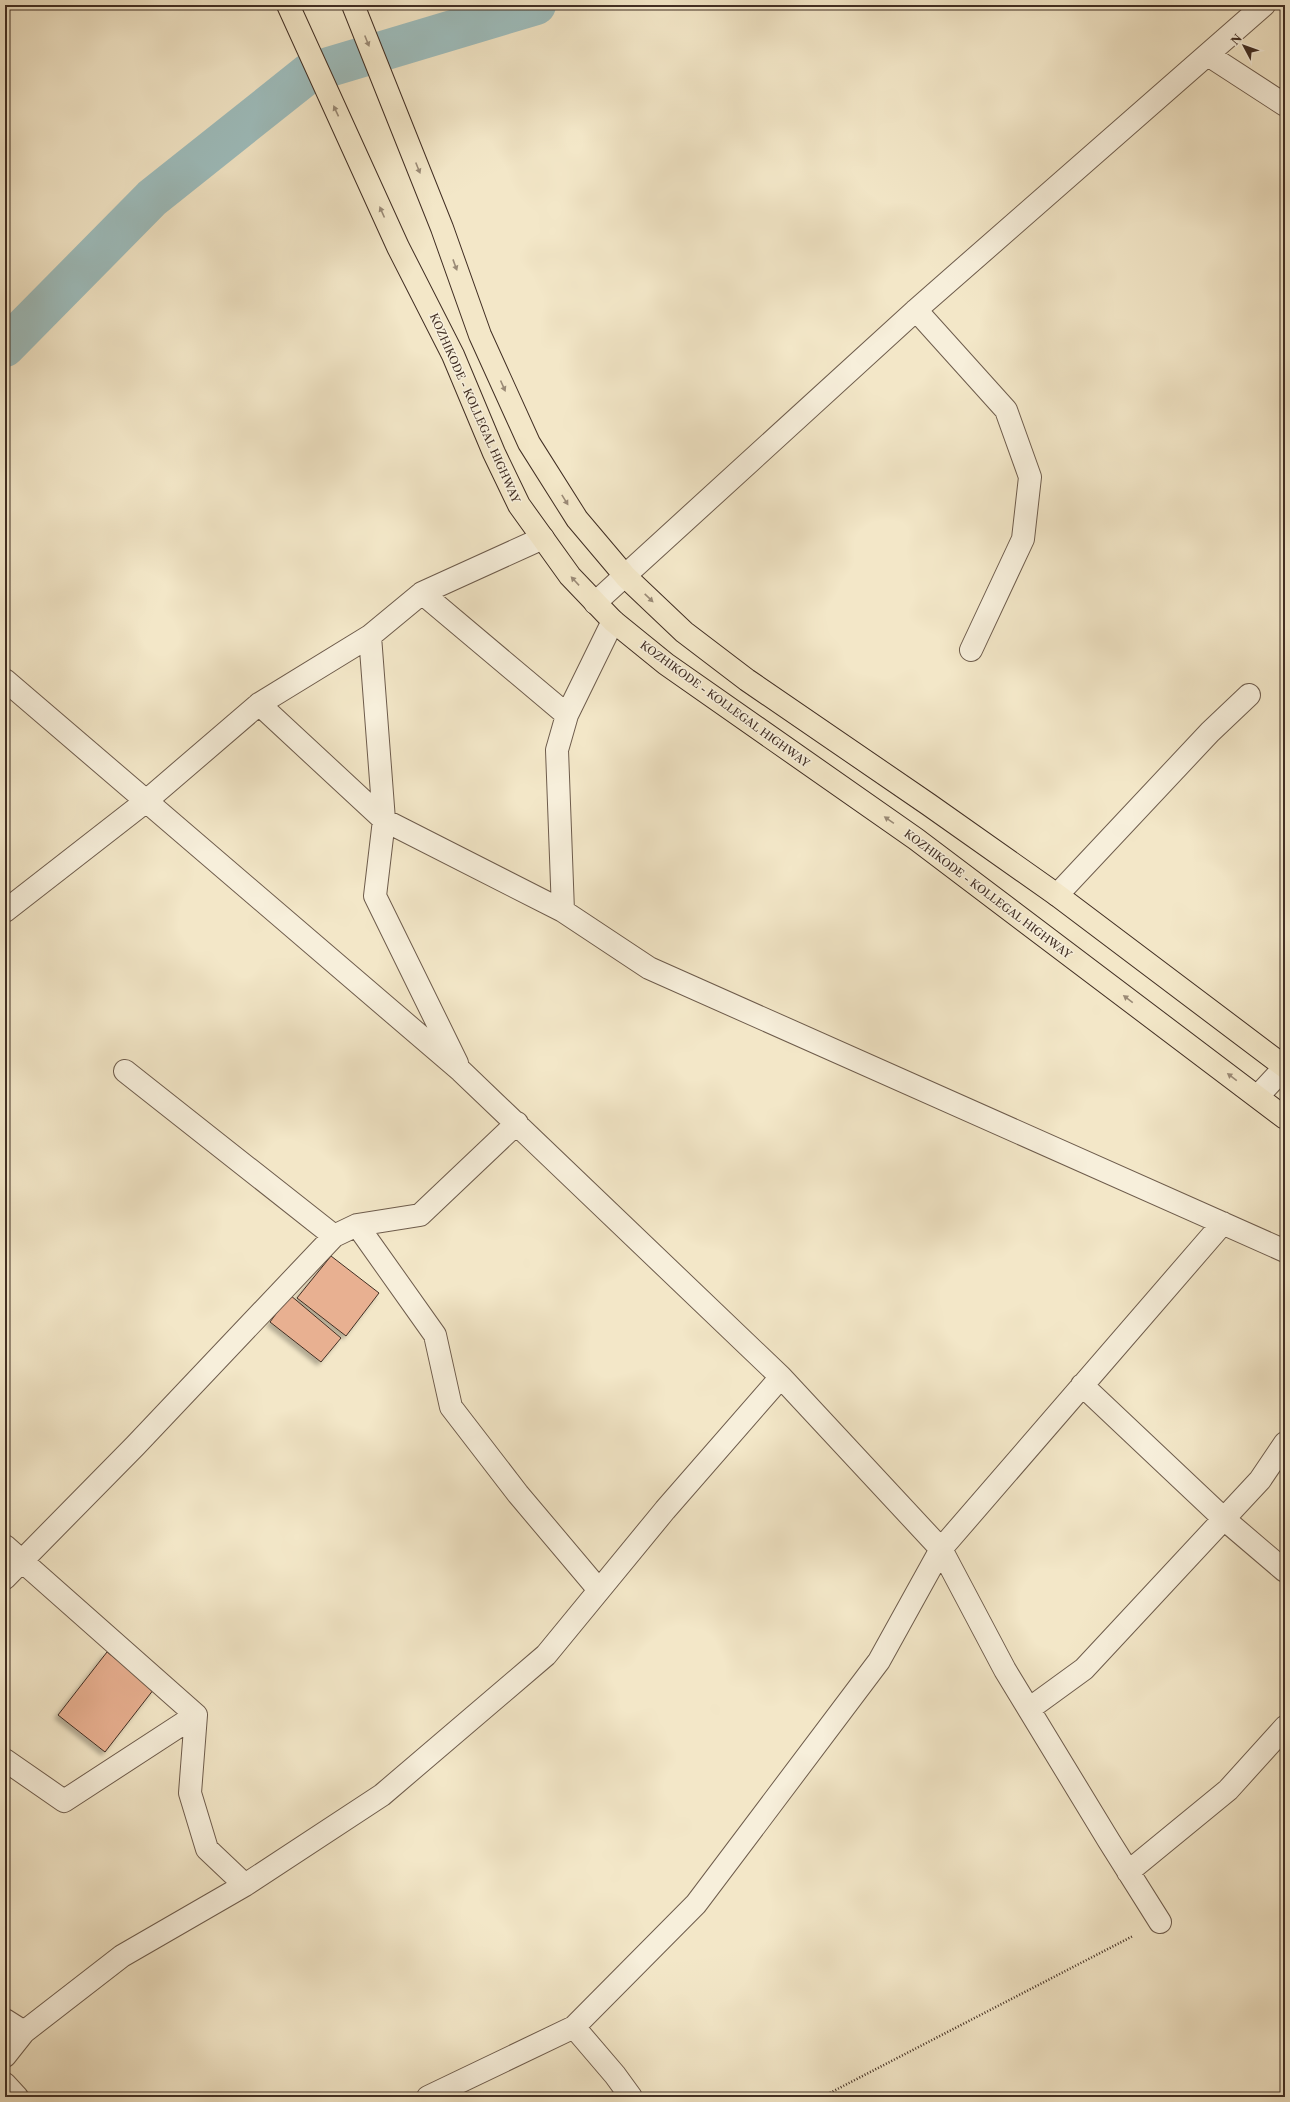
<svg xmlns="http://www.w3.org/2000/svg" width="1290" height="2102" font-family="'Libre Caslon Text',serif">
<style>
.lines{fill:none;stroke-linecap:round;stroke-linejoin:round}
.canal{stroke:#9ebebe;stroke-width:40}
.building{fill:#e8b091;stroke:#412e23;filter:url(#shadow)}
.minor-casing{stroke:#6e5c4c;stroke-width:24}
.highway-casing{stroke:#412e23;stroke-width:24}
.path{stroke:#412e23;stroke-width:2.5;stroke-dasharray:1 2;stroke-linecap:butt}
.minor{stroke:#f7efdb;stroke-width:22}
.highway{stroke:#f3e7c8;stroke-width:22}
.oneway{fill:#9a8a76}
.labels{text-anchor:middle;stroke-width:3;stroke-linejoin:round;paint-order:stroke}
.street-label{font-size:11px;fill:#412e23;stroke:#f7efdb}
</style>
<defs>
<filter id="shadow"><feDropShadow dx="-3.5" dy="3.5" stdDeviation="2" flood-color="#0004"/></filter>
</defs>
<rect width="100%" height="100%" fill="#f3e7c8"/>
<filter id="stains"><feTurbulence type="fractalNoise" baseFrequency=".005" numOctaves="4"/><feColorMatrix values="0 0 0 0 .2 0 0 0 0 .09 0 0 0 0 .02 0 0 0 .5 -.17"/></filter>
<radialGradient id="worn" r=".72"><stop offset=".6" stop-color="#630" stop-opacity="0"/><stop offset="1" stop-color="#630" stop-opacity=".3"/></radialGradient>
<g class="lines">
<!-- canal -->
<path class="canal" d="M5,347l147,-149 157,-125 227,-68"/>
</g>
<!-- building -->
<path class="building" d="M331,1256l48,37 -33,43 -49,-38z
M290,1295l51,43 -20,24 -51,-40z
M107,1652l47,37 -49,63 -47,-37z"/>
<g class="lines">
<defs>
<path id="minor" d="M1208,55l77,50
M916,310l90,100 24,67 -7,62 -52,111
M422,593l145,122
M595,603l321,-293 348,-305
M5,680l456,391 320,306 -116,133 -119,145 -164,140 -137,90 -123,71 -98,76 -19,24
M259,704l125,116 179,91 86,57 636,283
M1057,895l153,-163 39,-37
M5,911l140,-109 114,-98 111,-68
M563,911l-6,-161 10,-35 46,-94
M457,1063l-82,-167 9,-76 -14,-184 52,-43 121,-55
M125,1071l209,165
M1258,1096l27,-29
M357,1225l78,110 16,72 67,87 81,96
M781,1377l160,172 64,121 104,171 51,81
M1082,1385l142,134 61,52
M5,1546l191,169 -6,78 17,56 38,36
M5,1578l130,-132 199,-210 23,-11 63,-10 97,-92
M1029,1709l55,-40 176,-189 25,-37
M5,1760l59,41 132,-86
M1128,1872l100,-82 57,-63
M5,2020l19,12
M5,2084l12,13
M428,2097l146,-70
M631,2097l-16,-22 -41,-48 122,-123 183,-243 62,-112 282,-326"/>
<path id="highway" d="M288,5l110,242 55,108 41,98 25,52 51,71 43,45 53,43 250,175 369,279
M353,5l89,223 38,107 49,108 48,76 49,58 58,55 63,48 181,124 129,91 228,172"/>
</defs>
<!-- minor casing -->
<use href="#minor" class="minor-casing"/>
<!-- highway casing -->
<use href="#highway" class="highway-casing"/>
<!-- path -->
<path class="path" d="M822,2097l311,-161"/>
<!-- minor -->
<use href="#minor" class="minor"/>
<!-- highway -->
<use href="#highway" class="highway"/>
</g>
<!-- one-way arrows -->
<defs><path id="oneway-solid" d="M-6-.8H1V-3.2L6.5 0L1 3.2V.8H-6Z"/></defs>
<g class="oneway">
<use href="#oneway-solid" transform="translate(367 41) rotate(68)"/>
<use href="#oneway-solid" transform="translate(336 111) rotate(-115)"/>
<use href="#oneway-solid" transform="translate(418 168) rotate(68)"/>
<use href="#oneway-solid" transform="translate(382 212) rotate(-114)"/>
<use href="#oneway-solid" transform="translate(455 265) rotate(70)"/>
<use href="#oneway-solid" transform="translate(503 386) rotate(66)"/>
<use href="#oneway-solid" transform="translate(565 500) rotate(58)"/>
<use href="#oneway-solid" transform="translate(575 581) rotate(-133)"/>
<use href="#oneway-solid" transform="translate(649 598) rotate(44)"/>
<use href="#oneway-solid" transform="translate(889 820) rotate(-145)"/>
<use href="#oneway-solid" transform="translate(1128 999) rotate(-143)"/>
<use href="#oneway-solid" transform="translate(1232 1077) rotate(-143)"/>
</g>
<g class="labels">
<!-- street labels -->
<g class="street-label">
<text transform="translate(475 408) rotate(66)" y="4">KOZHIKODE - KOLLEGAL HIGHWAY</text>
<text transform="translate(725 704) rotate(36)" y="4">KOZHIKODE - KOLLEGAL HIGHWAY</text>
<text transform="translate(988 894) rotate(37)" y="4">KOZHIKODE - KOLLEGAL HIGHWAY</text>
</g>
</g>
<!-- margin -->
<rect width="1290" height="2102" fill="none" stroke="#f3e7c8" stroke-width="20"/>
<rect x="6" y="6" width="1278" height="2090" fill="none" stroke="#412e23" stroke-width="2"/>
<rect x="10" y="10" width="1270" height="2082" fill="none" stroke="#412e23"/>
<!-- north arrow -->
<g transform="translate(1244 46) rotate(311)" stroke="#f7efdb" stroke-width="3" paint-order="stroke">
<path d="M0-3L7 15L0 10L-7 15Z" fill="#412e23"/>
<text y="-6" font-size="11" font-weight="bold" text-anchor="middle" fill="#412e23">N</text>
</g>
<rect width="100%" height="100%" filter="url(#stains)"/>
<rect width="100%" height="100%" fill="url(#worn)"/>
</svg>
